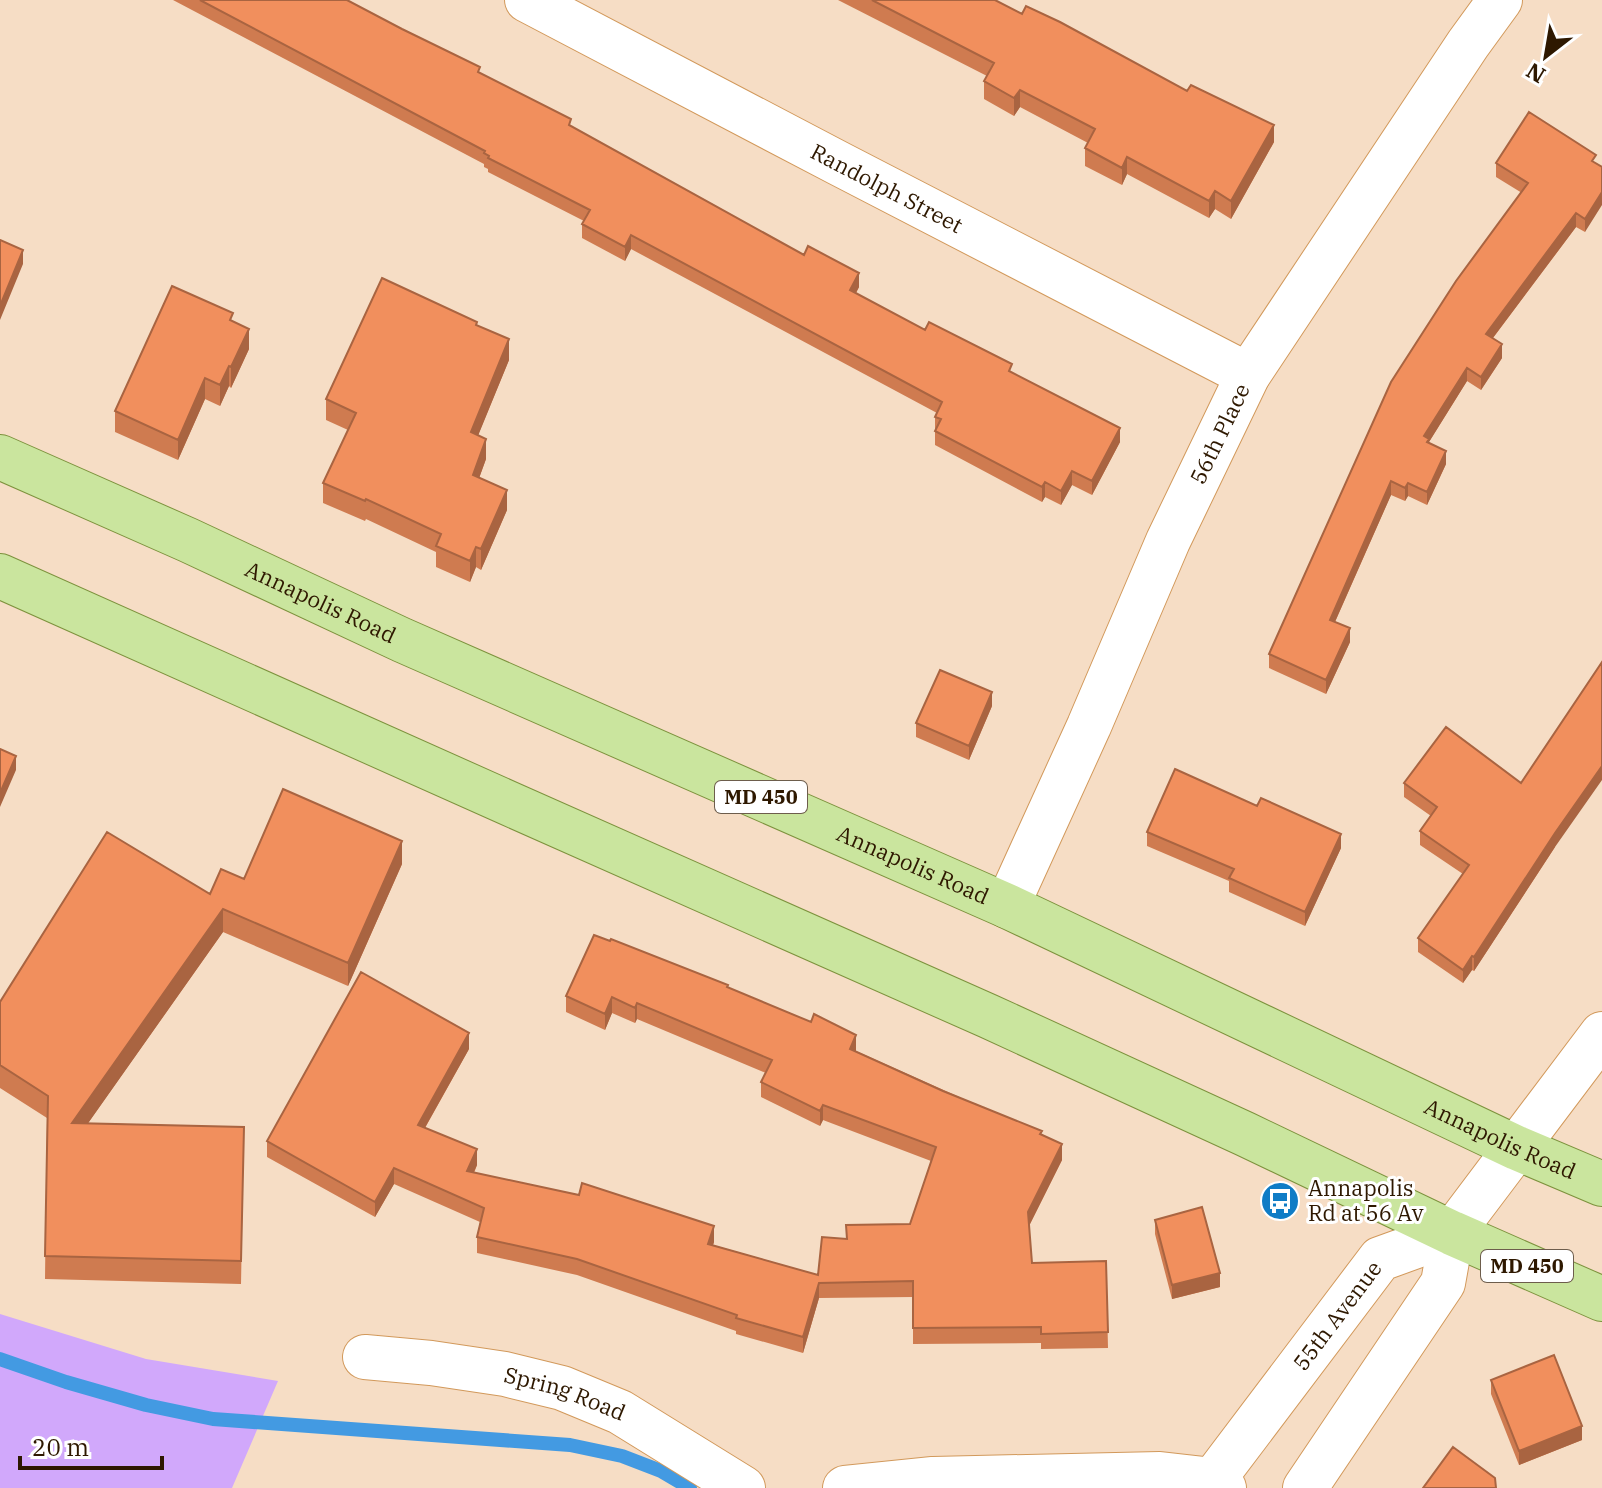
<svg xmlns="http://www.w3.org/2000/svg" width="1602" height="1488" font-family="'IBM Plex Serif',serif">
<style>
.green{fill:#d1a8fb}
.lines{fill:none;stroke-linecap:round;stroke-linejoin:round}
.stream{stroke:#439ae2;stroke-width:14}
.street-casing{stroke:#d2995b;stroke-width:46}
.primary-casing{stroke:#7d923d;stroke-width:46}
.street{stroke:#fff;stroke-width:44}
.primary{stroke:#cae59e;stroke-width:44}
.wall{fill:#cf7b50}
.shaded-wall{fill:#a96441}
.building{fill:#f18f5d;stroke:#a96441;stroke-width:2}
.labels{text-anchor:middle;stroke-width:6;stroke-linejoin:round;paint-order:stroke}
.shield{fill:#fff;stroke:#6d5d4c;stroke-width:2}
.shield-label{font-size:20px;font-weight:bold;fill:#2e1800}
.street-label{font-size:22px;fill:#2e1800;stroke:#fff}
.poi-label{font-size:22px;fill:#2e1800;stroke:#fff;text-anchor:start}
</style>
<rect width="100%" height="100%" fill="#f6ddc5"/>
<!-- green -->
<path class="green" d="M0,1314l146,45 132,22 -46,107h-232z"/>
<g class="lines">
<!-- stream -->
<path class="stream" d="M0,1359l66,23 80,23 67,14 357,26 52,11 39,15 29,17"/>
<defs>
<g id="street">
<path id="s1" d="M527,0l311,163 410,212"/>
<path id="s2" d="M1007,906l82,-180 79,-185 80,-166 220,-331 32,-44"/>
<path id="s3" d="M365,1357l66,6 74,11 57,14 58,24 123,76"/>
<path id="s4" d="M1213,1480l167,-221 72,-26"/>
<path d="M845,1488l88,-9 227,-5 53,6 11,8"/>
<path d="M1305,1488l138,-205 9,-50 150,-199"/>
</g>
<g id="primary">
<path id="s5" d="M0,457l188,83 214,100 605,266 510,242 85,36"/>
<path d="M0,576l508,227 480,213 257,118 207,99 150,66"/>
</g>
</defs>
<!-- street casing -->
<use href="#street" class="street-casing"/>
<!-- primary casing -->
<use href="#primary" class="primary-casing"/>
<!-- street -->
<use href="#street" class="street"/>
<!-- primary -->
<use href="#primary" class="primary"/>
</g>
<!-- wall -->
<path class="wall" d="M173,0h174l133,73 91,53 288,161 -3,6 69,37 87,43 108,69 -28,53 -20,-10 -11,20 -16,-8 -3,5 -107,-57v-28l2,-4 -306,-164 -6,12 -43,-23v-14l2,-3 -96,-49v-3l-4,-2v-3z
M838,0h157l279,142 -43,77 -16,-10 -6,9 -82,-44 -5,11 -37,-19v-18l3,-5 -68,-36 -6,9 -30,-17v-18l3,-5z
M1496,163h100l-11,69 -9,-5 -83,111 9,20 -21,32 -14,-9 -38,61 17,22 -19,41 -19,-9 -3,5 -14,-6 -56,127 15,20 -24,52 -57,-26v-14l253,-461 -26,-16z
M233,322l16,27 -18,39 -2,-2 -9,20 -15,-7 -27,61 -63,-28v-21z
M477,325l32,35 -31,75 8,24 -7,19 28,32 -26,60 -5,-3 -6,15 -34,-15v-15l-70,-33 -1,2 -42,-18v-20l25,-53 -22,-10v-21z
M992,706l-23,54 -53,-23v-14z
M1404,783l151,64 -81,124 -2,-1 -9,13 -45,-31v-14l45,-64 -43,-29v-14l11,-15 -27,-19z
M1147,832l194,16 -36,78 -76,-34v-11l-82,-35z
M402,864l-54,122 -125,-54 -135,191 156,4 -3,157 -196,-5 2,-161 -47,-30v-86l210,-108 34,-15z
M728,987l128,64 186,83 20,26 -33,66 3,37 74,-2 2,87 -67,1v-6l-128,1v-47l-94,1 -16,55 -67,-19v-3l-159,-56 -100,-22v-16l3,-15 -86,-38 -19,33 -108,-60v-16l202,-92 -44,79 52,37 -3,8 240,69 -1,3 105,30 28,-36 64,-15 21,-63 -108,-41 -3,6 -59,-29v-15l5,-9 -129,-54 -2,4 -23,-10 -7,17 -39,-18v-16z
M1155,1220l65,67 -48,12 -17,-65z
M1491,1380l91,60 -63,25 -28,-71z"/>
<!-- shaded-wall -->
<path class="shaded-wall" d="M1020,90v17l-6,9v-18z
M1274,125v17l-43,77v-18z
M1127,157v17l-5,11v-17z
M1215,191v18l-6,9v-17z
M1602,192v13l-17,27v-13z
M1576,213v14l-90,120v-13z
M631,235v14l-6,12v-14z
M23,250v14l-23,56v-14z
M859,273v14l-9,17v-14z
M249,329v20l-18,39v-21z
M509,339v21l-38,93v-21z
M1502,344v14l-21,32v-13z
M229,366v20l-9,20v-21z
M1467,368v13l-38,61v10l-5,-16z
M205,378v21l-27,61v-20z
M1120,428v14l-28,53v-14z
M486,439v20l-13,36v-20z
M1446,451v13l-19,41v-13z
M1072,471v14l-11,20v-14z
M1391,481v14l-61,138v-13z
M1045,482v15l-3,5v-15z
M1408,483v13l-3,5v-13z
M507,490v20l-26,60v-21z
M476,547v20l-6,15v-21z
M1350,628v14l-24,52v-14z
M992,692v14l-23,54v-14z
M16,756v14l-16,37v-14z
M1602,766v14l-47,67 -81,124v-14l81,-124z
M1341,834v14l-36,78v-14z
M402,841v23l-54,122v-23z
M223,909v23l-151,214v-23z
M1472,956v14l-9,13v-13z
M612,997v16l-7,17v-16z
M637,1003v16l-2,4v-15z
M469,1033v16l-51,91v-15z
M856,1035v16l-6,13v-15z
M823,1105v15l-3,6v-15z
M1062,1144v16l-34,68v-16z
M477,1149v16l-10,22v-16z
M394,1168v16l-19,33v-15z
M714,1226v16l-6,17v-15z
M1220,1273v14l-48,12v-14z
M819,1283v15l-16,55v-16z
M1582,1426v14l-63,25v-14z"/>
<!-- building -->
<path class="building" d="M200,0h147l55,29 78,38 -2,5 93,47 -2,6 235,130 4,-9 51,27 -9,17 75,40 4,-8 83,42 -3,7 111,57 -28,53 -20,-10 -11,20 -16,-9 -3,5 -107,-56 6,-12 -6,-2 7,-15 -311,-167 -6,12 -43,-23 8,-14 -102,-52 1,-2 -5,-3 1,-2z
M872,0h123l27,14 4,-8 34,16 127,69 4,-6 83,40 -43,76 -16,-10 -6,10 -82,-44 -5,11 -37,-20 10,-19 -75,-39 -6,8 -30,-17 10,-18z
M1529,112l67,43 -4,6 10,6v25l-17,27 -9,-6 -90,121 16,10 -21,33 -14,-9 -43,68 5,3 -2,3 19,9 -19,41 -19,-9 -3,5 -14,-7 -61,139 20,8 -24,52 -57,-26 122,-272 65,-101 72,-98 -32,-20z
M0,240l23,10 -23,56z
M382,278l95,44 -1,3 33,14 -38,93 15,7 -13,36 34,15 -26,59 -5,-2 -6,14 -34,-15 5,-12 -75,-35 -1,2 -42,-18 33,-70 -30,-14z
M172,286l61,27 -3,7 19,9 -18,38 -2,-1 -9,19 -15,-7 -27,62 -63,-29z
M1602,662v104l-47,67 -81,124 -2,-1 -9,14 -45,-32 51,-73 -49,-34 17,-24 -33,-24 42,-56 75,56z
M940,670l52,22 -23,54 -53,-23z
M0,749l16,7 -16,37z
M1175,769l82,37 4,-8 80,36 -36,78 -76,-34 5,-9 -87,-37z
M283,789l119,52 -54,122 -125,-54 -151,214 172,4 -3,134 -196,-5 3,-160 -48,-31v-63l107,-170 103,62 11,-25 23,10z
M594,935l16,6 1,-2 117,46 -1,2 84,35 3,-8 42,21 -6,14 93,42 99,40 -2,3 22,10 -34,68 4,51 74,-2 2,71 -67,2v-7l-128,1v-47l-94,2 -16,54 -67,-19 1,-3 -160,-56 -100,-22 7,-29 -90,-40 -19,34 -108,-61 94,-169 108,61 -51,92 59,24 -10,22 112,24 3,-12 132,43 -6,18 110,31 4,-38 25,2 -1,-14 64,-1 26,-77 -113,-42 -3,6 -59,-29 11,-22 -135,-57 -2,5 -23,-11 -7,17 -39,-18z
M1202,1207l18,66 -48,12 -17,-65z
M1554,1355l28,71 -63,25 -28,-71z
M1453,1447l42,31 1,10h-73z"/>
<!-- icons -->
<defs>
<symbol id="bus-disc" viewBox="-11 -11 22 22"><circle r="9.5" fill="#0f7cc6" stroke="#fff"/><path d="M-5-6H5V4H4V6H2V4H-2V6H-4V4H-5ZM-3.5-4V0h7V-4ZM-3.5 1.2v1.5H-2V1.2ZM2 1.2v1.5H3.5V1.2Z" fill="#fff"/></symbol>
</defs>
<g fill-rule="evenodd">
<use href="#bus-disc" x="1258" y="1179" width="44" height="44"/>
</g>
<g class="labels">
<!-- shield labels -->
<g class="shield">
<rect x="715" y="781" width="92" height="32" rx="6"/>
<rect x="1481" y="1250" width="92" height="32" rx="6"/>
</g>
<g class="shield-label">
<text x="761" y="804">MD 450</text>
<text x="1527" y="1273">MD 450</text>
</g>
<!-- street labels -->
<g class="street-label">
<text dy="8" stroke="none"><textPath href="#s1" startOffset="406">Randolph Street</textPath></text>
<text dy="8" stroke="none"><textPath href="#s2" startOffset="518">56th Place</textPath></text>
<text dy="8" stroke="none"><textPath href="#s5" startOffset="352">Annapolis Road</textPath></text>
<text dy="8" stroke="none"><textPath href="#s5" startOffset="1000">Annapolis Road</textPath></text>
<text dy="8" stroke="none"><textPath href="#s5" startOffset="1648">Annapolis Road</textPath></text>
<text dy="8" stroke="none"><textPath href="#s4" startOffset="206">55th Avenue</textPath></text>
<text dy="8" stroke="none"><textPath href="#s3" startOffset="204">Spring Road</textPath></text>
</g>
<!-- poi labels -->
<g class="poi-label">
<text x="1308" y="1196">Annapolis<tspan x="1308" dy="25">Rd at 56 Av</tspan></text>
</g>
</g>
<!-- north arrow -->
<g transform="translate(1546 56) rotate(211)" stroke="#ffffff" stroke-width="6" paint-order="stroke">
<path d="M0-6L14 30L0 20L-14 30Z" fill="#2e1800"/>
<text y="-12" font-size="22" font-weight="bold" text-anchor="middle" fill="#2e1800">N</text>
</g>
<!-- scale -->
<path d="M20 1456v12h142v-12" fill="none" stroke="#2e1800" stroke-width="4"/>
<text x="32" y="1456" font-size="24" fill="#2e1800" stroke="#ffffff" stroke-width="6" paint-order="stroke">20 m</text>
</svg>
